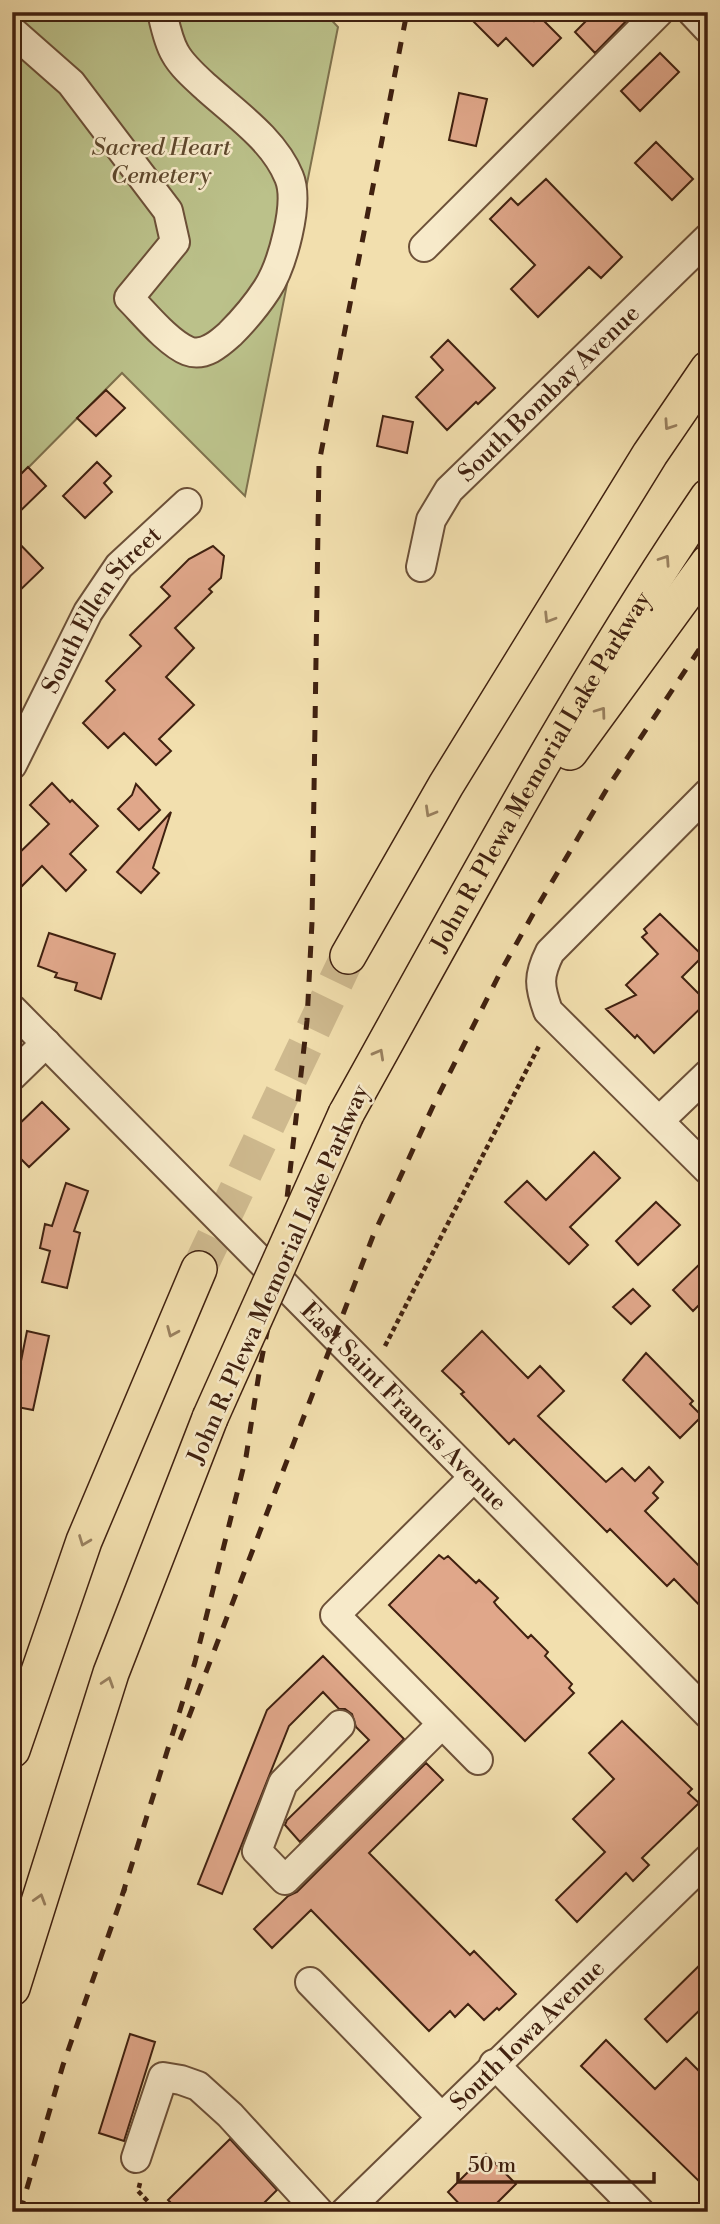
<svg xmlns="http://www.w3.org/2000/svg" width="720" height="2224" font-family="'Libre Bodoni',serif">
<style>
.green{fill:#bbc18a;stroke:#7e714d;stroke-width:2}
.building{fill:#e0a78a;stroke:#402110;stroke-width:2}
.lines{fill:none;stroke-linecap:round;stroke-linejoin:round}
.major-tunnel{stroke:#ceb98e;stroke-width:35;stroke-dasharray:35 18;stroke-linecap:butt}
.minor-casing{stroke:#6c5038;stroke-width:32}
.major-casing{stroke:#402110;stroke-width:38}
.path{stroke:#402110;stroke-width:4.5;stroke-dasharray:5 3.5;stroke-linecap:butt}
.minor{stroke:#f7eaca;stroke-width:28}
.major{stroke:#f2dfae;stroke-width:35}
.rail{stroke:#402110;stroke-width:5;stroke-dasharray:12 12;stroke-linecap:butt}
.major-bridge-casing{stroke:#402110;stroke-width:38;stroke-linecap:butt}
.major-bridge{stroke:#f2dfae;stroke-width:35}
.oneway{stroke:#99805f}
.labels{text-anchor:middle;stroke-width:5;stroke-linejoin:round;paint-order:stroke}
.park-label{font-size:24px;font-style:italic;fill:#5f492e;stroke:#f7eaca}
.street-label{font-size:24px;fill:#402110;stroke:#f7eaca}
</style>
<rect width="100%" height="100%" fill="#f2dfae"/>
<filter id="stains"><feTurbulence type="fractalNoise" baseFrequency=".00286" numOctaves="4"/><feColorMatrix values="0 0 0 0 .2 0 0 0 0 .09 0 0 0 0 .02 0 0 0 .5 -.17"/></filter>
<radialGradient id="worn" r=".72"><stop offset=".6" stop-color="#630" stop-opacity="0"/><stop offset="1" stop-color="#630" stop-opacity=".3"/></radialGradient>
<!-- green -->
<path class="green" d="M12,12h312l14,15 -93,469 -123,-123 -110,111z"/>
<!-- building -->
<path class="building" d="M484,12h41l9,9 5,-5 22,22 -28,28 -27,-28 -8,8 -24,-24z
M595,12h40l-40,41 -20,-21z
M660,53l19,19 -39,39 -19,-20z
M459,93l28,6 -11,47 -27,-6z
M656,142l37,37 -21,21 -37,-37z
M546,179l76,78 -21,21 -12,-11 -51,50 -27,-28 24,-24 -45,-46 21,-21 7,7z
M448,340l47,48 -17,16 -2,-2 -29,28 -31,-33 27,-27 -12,-13z
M106,390l19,18 -29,28 -19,-18z
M383,416l30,6 -6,31 -30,-7z
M97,462l14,14 -7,7 8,9 -27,26 -22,-22z
M28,467l18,19 -34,33v-36z
M12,536l31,32 -31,30z
M213,546l11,10 -3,22 -12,11 3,3 -37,36 19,20 -28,29 28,28 -35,34 12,12 -15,14 -32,-32 -16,15 -25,-25 32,-33 -9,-9 35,-35 -11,-11 40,-39 -9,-9 28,-28z
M52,783l18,19 2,-2 26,26 -28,28 16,16 -20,21 -24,-25 -30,30v-36l37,-36 -19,-19z
M136,784l24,26 -21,20 -21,-21 14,-14z
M171,812l-18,56 6,5 -18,20 -24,-21z
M660,914l43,42 -21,21 25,25 -53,51 -17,-18 -2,3 -29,-29 30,-14 -10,-10 32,-31 -16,-17 5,-4 -3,-4z
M49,933l66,21 -14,45 -26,-9 2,-7 -22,-6 2,-4 -19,-7z
M42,1102l27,27 -40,38 -17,-17v-19z
M594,1152l26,26 -50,49 18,18 -19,19 -64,-62 22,-21 19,19z
M66,1183l22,8 -14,40 6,2 -13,55 -25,-6 8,-31 -10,-3 5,-24 7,2z
M656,1202l24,23 -42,40 -22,-24z
M708,1256v40l-15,15 -20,-21z
M633,1289l17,17 -19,18 -18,-17z
M27,1331l22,5 -16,74 -21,-4z
M482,1331l46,47 12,-12 24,25 -26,25 68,66 16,-14 13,13 14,-14 14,15 -10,11 5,5 -13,13 63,64v39l-34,-35 -7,7 -57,-57 -3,3 -93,-93 -5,5 -48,-50 3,-2 -22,-21z
M646,1353l47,48 -3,3 12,12 -22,22 -57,-58z
M439,1555l5,4 4,-3 28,27 3,-3 19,18 -4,4 3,4 31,32 3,-3 17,17 -3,4 27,28 -3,4 5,5 -49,48 -136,-136z
M323,1656l81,83 -104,103 -15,-17 2,-5 82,-80 -13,-13 -4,-13 -7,-5h-6l-16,-17 -34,34 -67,168 -24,-10 69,-174z
M622,1721l70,68 -4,4 11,10 -57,55 7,7 -16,16 -7,-8 -49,49 -21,-22 49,-48 -32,-33 41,-40 -25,-26z
M426,1763l17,17 -74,73 101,102 4,-4 42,43 -17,16 -2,-2 -13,12 -16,-16 -13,13 -5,-6 -21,20 -118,-121 -39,38 -18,-19 34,-33 9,-4z
M708,1957v45l-41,40 -22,-23z
M130,2034l25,8 -31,99 -25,-8z
M606,2040l49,49 31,-31 22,22v110l-127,-124z
M230,2139l47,51 -22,22h-75l-12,-12z
M486,2154l30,30 -28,28h-21l-19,-20z"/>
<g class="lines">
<!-- major-tunnel -->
<path class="major-tunnel" d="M199,1269l149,-313"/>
<defs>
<g id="minor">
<path d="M692,12l16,17"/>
<path d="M12,31l59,52 97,128 7,31 -46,56c15,15 39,45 59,53 16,6 31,-7 42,-17 14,-14 26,-28 37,-45 15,-23 33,-86 22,-112 -15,-37 -53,-63 -82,-89 -11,-10 -25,-22 -32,-35 -7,-12 -10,-28 -13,-41"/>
<path d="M424,247l235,-235"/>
<path id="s1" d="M421,567l10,-47 18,-30 259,-252"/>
<path id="s2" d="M12,765l76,-153 31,-46 68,-63"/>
<path d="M708,793l-158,159c-12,24 -11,34 -2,59l160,159"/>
<path id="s3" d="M12,1009l696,705"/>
<path d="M12,1076l34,-33"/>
<path d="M659,1121l49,-47"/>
<path d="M474,1477l-139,138 143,145"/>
<path d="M340,1725l-57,58 -26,68 28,29 157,-156"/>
<path d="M310,1982l131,135"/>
<path d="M494,2064l146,148"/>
<path d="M136,2158l27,-81 18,3 17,6 32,29 89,97"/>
<path id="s4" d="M345,2212l363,-353"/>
</g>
<g id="major">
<path d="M570,752l138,-189"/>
<path d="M348,956l98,-171 204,-331 58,-85"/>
<path id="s5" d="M346,1114c116,-208 228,-420 362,-617"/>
<path d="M12,1750l72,-209 115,-272"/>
<path d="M12,1988l99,-315 99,-255"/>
</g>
</defs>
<!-- minor casing -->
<use href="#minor" class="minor-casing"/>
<!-- major casing -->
<use href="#major" class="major-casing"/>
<!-- path -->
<path class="path" d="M385,1346l154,-300
M140,2183l-2,8 20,21"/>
<!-- minor -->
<use href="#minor" class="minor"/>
<!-- major -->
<use href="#major" class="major"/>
<!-- rail -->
<path class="rail" d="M180,1740l193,-504 61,-132 67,-133 32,-57 75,-127 100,-151
M122,1896l73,-234 51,-205 14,-90 18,-89 29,-257 5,-99 7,-459 88,-451
M20,2212l43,-147 62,-177"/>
<defs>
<path id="major-bridge" d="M210,1418l136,-304"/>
</defs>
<!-- major-bridge casing -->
<use href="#major-bridge" class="major-bridge-casing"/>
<!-- major-bridge -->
<use href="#major-bridge" class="major-bridge"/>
</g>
<!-- one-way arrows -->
<defs><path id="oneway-chevron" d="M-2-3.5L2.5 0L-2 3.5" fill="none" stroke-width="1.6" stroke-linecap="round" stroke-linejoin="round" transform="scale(1.75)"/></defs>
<g class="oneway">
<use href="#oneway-chevron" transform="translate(669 425) rotate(124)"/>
<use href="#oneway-chevron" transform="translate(665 560) rotate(-56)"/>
<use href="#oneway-chevron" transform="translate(549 618) rotate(122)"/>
<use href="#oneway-chevron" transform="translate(601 712) rotate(-54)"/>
<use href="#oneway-chevron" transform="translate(430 812) rotate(120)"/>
<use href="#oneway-chevron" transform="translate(379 1054) rotate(-61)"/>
<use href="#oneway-chevron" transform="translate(172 1332) rotate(113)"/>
<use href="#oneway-chevron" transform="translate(84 1541) rotate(111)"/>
<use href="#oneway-chevron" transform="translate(108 1682) rotate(-72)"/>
<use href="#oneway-chevron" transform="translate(40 1899) rotate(-73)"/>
</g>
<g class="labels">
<!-- park labels -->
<g class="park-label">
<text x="161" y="155">Sacred Heart<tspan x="161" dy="28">Cemetery</tspan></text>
</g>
<!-- street labels -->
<g class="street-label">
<text dy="8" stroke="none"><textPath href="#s1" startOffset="222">South Bombay Avenue</textPath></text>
<text dy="8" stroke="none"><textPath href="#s2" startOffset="180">South Ellen Street</textPath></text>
<text dy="8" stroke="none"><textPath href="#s5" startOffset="394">John R. Plewa Memorial Lake Parkway</textPath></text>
<text transform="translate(278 1274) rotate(-66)" y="8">John R. Plewa Memorial Lake Parkway</text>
<text dy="8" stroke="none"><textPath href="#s3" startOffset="558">East Saint Francis Avenue</textPath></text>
<text dy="8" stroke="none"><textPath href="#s4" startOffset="254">South Iowa Avenue</textPath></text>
</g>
</g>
<!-- margin -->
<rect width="720" height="2224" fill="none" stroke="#f2dfae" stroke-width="42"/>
<rect x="14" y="14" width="692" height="2196" fill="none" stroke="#402110" stroke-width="3.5"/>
<rect x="21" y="21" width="678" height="2182" fill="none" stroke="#402110" stroke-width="2"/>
<!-- scale -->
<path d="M458 2172v10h196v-10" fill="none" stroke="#402110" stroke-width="3.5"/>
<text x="468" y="2172" font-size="21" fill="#402110" stroke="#f7eaca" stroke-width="5" paint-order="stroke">50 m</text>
<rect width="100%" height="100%" filter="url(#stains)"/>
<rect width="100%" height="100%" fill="url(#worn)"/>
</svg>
